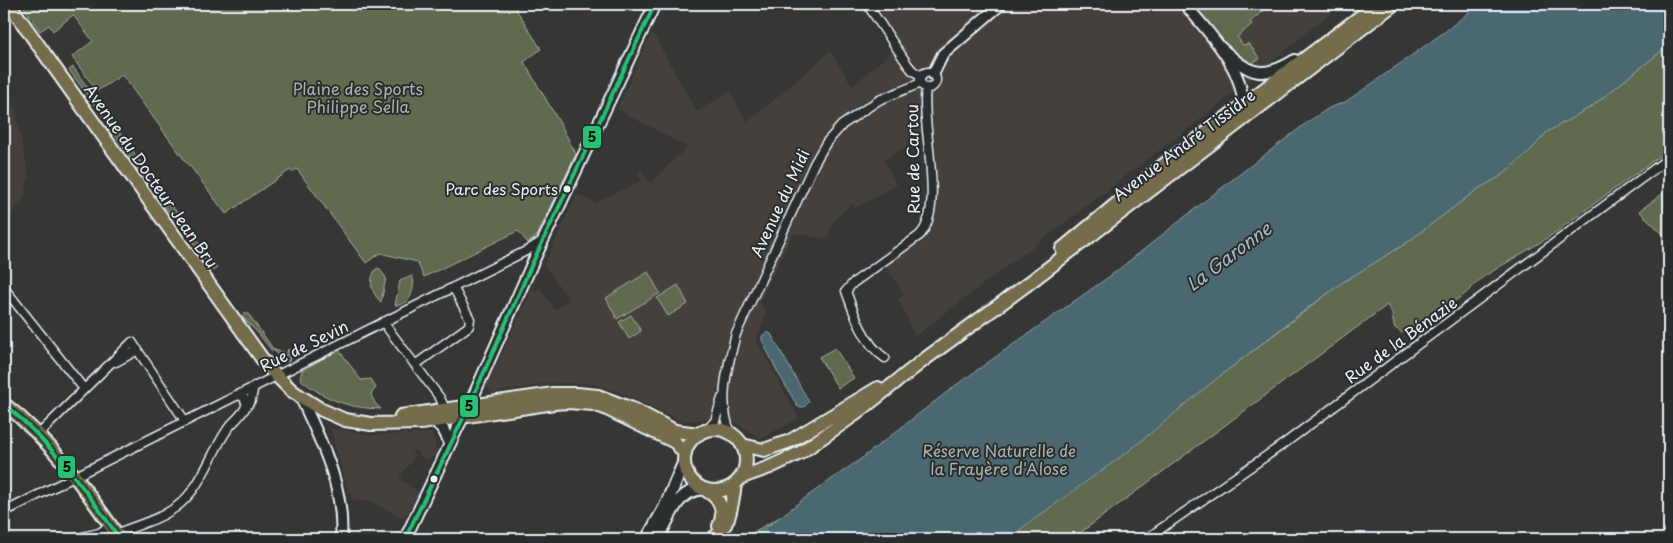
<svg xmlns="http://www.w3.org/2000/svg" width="1673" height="543" font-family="'Playpen Sans',sans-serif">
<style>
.built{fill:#44413b}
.green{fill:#616a50;stroke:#a4aea4}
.water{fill:#4c6871;stroke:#8a9fa7}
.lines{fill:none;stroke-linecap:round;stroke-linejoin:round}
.minor-casing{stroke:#e8f1f8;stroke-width:11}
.tertiary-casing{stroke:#e8f1f8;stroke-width:14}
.secondary-casing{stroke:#e8f1f8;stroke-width:15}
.primary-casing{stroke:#e8f1f8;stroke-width:16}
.minor{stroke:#2a2d2e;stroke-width:8}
.tertiary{stroke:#2a2d2e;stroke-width:10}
.secondary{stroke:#2a2d2e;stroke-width:11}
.primary{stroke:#746c4b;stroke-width:12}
.bus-1-casing{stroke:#2a2d2e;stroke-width:8}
.bus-1{stroke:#26c172;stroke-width:4}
.bus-dot{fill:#e8f1f8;stroke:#2a2d2e;stroke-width:2}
.labels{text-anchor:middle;stroke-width:4;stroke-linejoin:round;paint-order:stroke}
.bus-label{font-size:15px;fill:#e8f1f8;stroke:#2a2d2e;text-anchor:end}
.park-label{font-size:16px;fill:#abb4ac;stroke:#2a2d2e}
.street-label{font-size:16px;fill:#e8f1f8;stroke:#2a2d2e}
.water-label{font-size:18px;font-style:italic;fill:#aabac2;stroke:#2a2d2e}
.line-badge{stroke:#2a2d2e;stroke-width:2}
.pale-badge-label{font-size:14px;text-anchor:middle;font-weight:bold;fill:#111}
</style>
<rect width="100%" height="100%" fill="#363634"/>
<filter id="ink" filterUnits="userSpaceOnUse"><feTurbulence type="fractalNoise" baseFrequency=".02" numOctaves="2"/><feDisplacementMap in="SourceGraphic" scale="10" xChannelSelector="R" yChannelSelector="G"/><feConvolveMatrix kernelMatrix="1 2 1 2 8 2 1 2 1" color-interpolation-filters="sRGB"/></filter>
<g filter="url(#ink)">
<!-- built -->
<path class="built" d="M874,4h468l-141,115 -286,217 -17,-37 6,-5 -19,-28 35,-25 9,-9 5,-13 2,-16 -4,-74 -48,32 13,24 -42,23 -3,-5 -17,17 -8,19 -34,-6 -33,68 6,14 -10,25 43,78 -38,21 -29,-19 -22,-1 -28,2 -66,-30 -23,-7 -28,-1 -22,1 -50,9 -7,-7 47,-98 4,2 2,-3 16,23 14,-10 -25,-35 33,-71 18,9 46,-22 -2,-8 3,-3 8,14 37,-37 -70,-38 35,-77 45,80 33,-21 17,32 83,-72 23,35 47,-42z
M4,88l7,10 5,17 13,62 -5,20 -20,26z
M330,428l41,7 60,-2 4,9 1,13 -11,6 -10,-11 -4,2 4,4 -16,22 21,15 -14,23 -1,-1 -3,2 -27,-13 -5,-4 -11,2 -1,-3 -5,1 -5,-9z"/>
<!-- green -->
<path class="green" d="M26,4h490v5l25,40 -17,13 37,63 15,29 -39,82 -9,7 -10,-12 -94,46 -7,-15 -37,-9 -14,10 -69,-94 -5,3 -2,-2 -64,44 -36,-48h-1l-67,-91 -25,16 -25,-34 21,-16 -20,-26 -20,16 -4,-6 -9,6 -17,-25z
M1189,4h76l3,2 -18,16 2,2 -15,13 6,8 6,-1 11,15 -10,5 -24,-15z
M1669,45v104l-120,88 -66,40 -18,17 -51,35 -12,4 -8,-6 -2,-13 -5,-9 -315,234h-331l37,-21 442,-142 123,-94 62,-38 73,-55 21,-12 29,-24 19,-21 44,-25z
M73,67l81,114 -6,4 -46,-70 -33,-45z
M159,188l58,80 -4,3 -37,-53 -11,-10 -11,-16z
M1669,189v51l-30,-29z
M379,268l7,10 -5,24c-10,-9 -13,-22 -5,-33z
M648,272l12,21 -43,26 -11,-21z
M412,276c3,5 1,17 -3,23 -3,5 -9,6 -14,6l5,-24z
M678,285l10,19 -20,12 -11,-18z
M247,312l27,38 9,2 3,4 2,-7 3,4 -2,9 -9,-3 -6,-9 -2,1 -14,-18 -17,-17z
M631,315l10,16 -12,8 -10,-17z
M835,348l19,30 -16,10 -19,-31z
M339,350l22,30 10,-1 5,9 -4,4 -1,3 4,8 6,6c-33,-1 -55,-9 -81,-30l2,-9z"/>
<!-- water -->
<path class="water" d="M1479,4h190v41l-78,62 -44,25 -19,21 -29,24 -21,12 -73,55 -62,38 -43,32 -80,62 -90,74 -123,89h-256l58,-44 53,-37 94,-73 158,-112 101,-80 94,-72 20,-13 16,-6 18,-12 84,-60z
M767,332l4,2 38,68 -5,5h-6l-21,-36 -15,-31v-4z"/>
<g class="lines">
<defs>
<path id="minor" d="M867,4l41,61 5,6 9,5
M1346,4l1,1
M920 80a8 8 0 1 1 16 0a8 8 0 1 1-16 0Z
M4,288l80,101
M383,322l57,76 7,15
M885,358c-21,-14 -31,-44 -39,-67l7,-8 67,-48c26,-29 0,-110 6,-147
M116,362l22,-12
M415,365l54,-39 1,-7 -17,-32
M246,407l5,-7 3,-14
M706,431l9,-10 7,-23
M731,433c-14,-31 -3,-68 5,-99l78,-170 12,-21 16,-18 19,-13 18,-12 42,-17
M39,434l93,-92 53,79
M4,512l524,-262 14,-9
M116,534c20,-9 43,-14 60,-27 25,-18 34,-52 51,-77 5,-8 16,-15 19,-24 1,-4 -1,-7 -4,-10l-6,-1
M74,539l25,-6 12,-7
M1146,539l139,-96 384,-285"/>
<path id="tertiary" d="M1185,4c23,29 57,61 58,100
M1220,47c28,25 40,35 75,13
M933,74l10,-20 58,-50
M301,398c21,45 44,91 40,141
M434,421l9,8 7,14
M405,539l53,-112 11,-21 63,-142 123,-260"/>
<path id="secondary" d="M647,539l18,-32 19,-45
M657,539c12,-18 19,-49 45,-50"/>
<path id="primary" d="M9,4l259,363 24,24 30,19 23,10 26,4 50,-1 133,-20 14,-1 25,2 12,4 70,34 10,12
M1062,249l99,-82 216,-163
M4,404c48,37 82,86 116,135
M401,416l152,-22h24l21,2 37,14 40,21 24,3
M684 460a31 31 0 1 1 62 0a31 31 0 1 1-62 0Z
M742,445l22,5 26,-9 88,-53
M742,477l28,-10 30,-14 57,-40 68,-54 100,-73 369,-282
M707,491c13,7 19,21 12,35
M712,539c19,-13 19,-33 23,-54"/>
</defs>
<!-- minor casing -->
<use href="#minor" class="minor-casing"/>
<!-- tertiary casing -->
<use href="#tertiary" class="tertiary-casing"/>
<!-- secondary casing -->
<use href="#secondary" class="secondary-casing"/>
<!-- primary casing -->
<use href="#primary" class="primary-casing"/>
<!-- minor -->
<use href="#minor" class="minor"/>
<!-- tertiary -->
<use href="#tertiary" class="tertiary"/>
<!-- secondary -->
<use href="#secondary" class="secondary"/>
<!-- primary -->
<use href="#primary" class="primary"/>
<defs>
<path id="bus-1" d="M4,404c47,39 82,86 116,135
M405,539l64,-133 63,-142 123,-260"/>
</defs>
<!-- bus-1 casing -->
<use href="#bus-1" class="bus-1-casing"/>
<!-- bus-1 -->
<use href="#bus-1" class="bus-1"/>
</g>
</g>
<!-- markers -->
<g class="bus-dot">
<circle cx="567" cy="189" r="4.5"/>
<circle cx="434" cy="479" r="4.5"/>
</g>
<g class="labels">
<!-- bus labels -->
<g class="bus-label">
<text x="558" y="195">Parc des Sports</text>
</g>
<!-- park labels -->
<g class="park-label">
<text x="358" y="95">Plaine des Sports<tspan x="358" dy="18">Philippe Sella</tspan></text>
<text x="999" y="457">Réserve Naturelle de<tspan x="999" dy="18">la Frayère d'Alose</tspan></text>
</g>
<!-- street labels -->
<g class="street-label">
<text transform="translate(1184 145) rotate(-37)" y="6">Avenue André Tissidre</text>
<text transform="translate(913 159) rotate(-91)" y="6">Rue de Cartou</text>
<text transform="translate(151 176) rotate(55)" y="6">Avenue du Docteur Jean Bru</text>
<text transform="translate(780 203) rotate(-65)" y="6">Avenue du Midi</text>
<text transform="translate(1401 340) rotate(-36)" y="6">Rue de la Bénazie</text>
<text transform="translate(304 346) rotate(-26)" y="6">Rue de Sevin</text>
</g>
<!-- water labels -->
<g class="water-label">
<text transform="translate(1229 257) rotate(-37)" y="6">La Garonne</text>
</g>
</g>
<g class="line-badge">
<rect x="582" y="125" width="20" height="24" rx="5" fill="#26c172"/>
<rect x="459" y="394" width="20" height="24" rx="5" fill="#26c172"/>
<rect x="57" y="455" width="19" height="24" rx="5" fill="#26c172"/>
</g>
<g class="pale-badge-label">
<text x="592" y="142">5</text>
<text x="469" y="411">5</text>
<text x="67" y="472">5</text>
</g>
<!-- margin -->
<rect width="1673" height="543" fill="none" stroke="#2a2d2e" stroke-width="20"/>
<rect x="10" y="10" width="1653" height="523" fill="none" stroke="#e8f1f8" stroke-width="2" filter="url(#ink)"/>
</svg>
